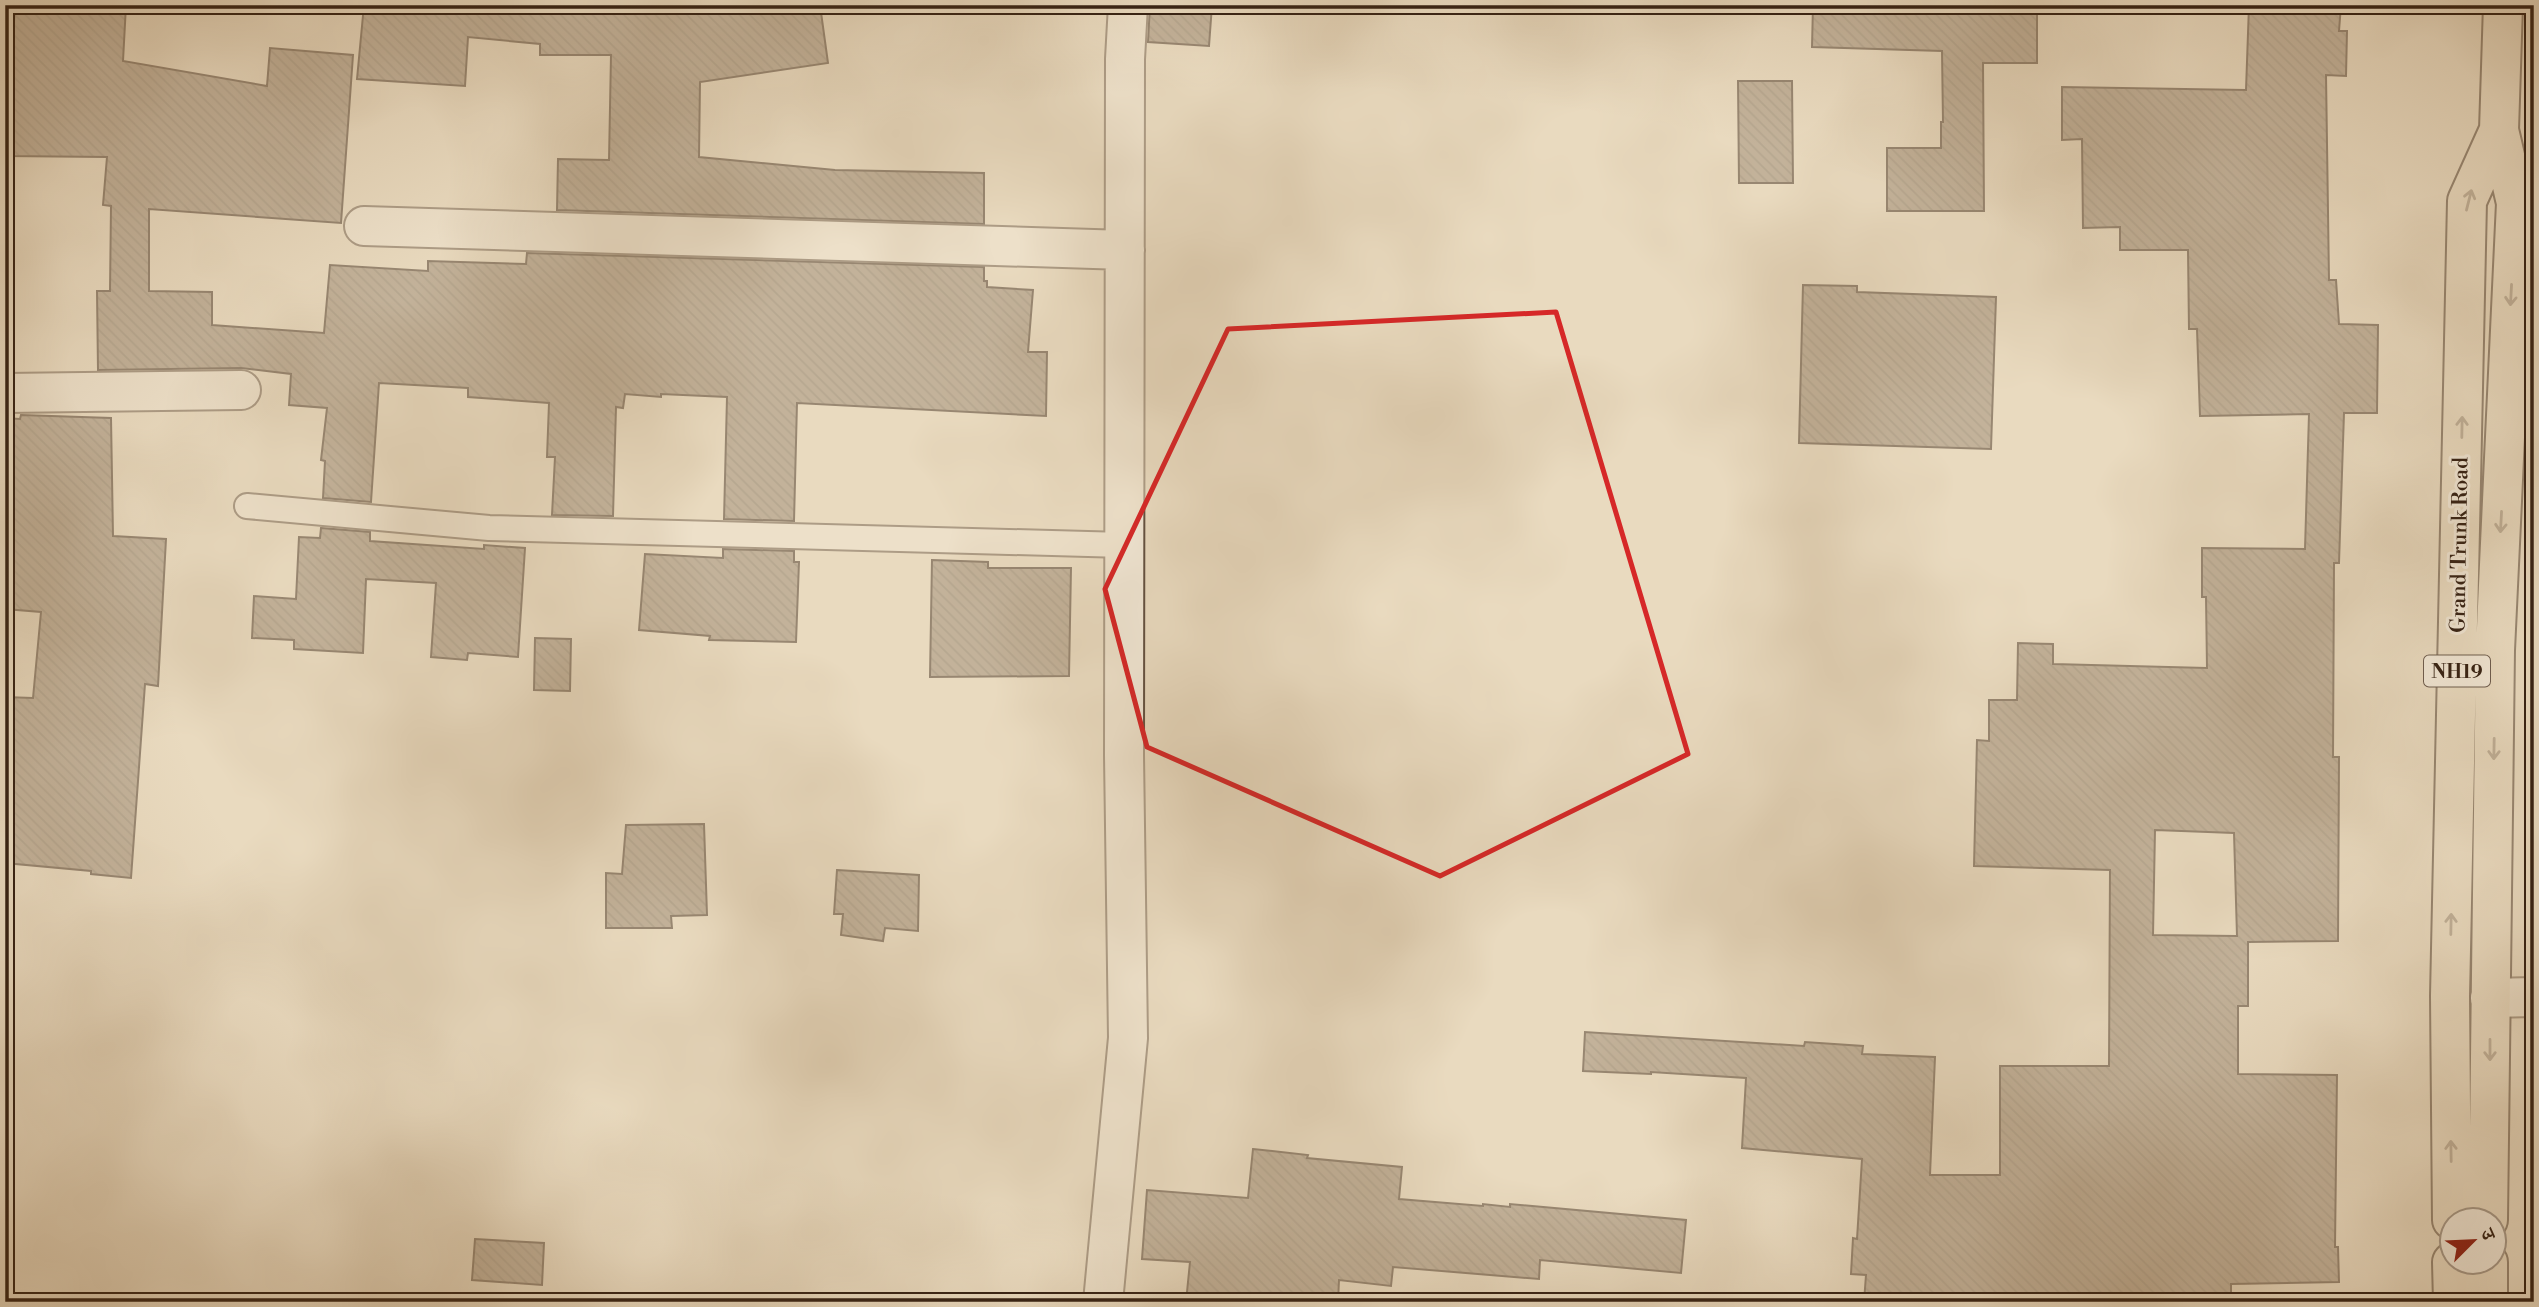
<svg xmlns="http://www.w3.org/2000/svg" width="2539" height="1307" font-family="'Libre Bodoni','Noto Serif Devanagari',serif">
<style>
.building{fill:url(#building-back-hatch);stroke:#372315;stroke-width:2;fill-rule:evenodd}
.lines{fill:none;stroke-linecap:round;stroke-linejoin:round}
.service-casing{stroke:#645140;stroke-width:28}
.minor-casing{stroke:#645140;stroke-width:42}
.trunk-casing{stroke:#372315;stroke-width:42}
.service{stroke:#f1e7d5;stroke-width:24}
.minor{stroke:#f1e7d5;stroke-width:38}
.trunk{stroke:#e9dabf;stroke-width:38}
.oneway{stroke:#907e6a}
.marked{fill:none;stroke:#d62828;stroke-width:5;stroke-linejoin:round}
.labels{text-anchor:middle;stroke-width:6;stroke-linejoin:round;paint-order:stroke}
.shield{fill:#f1e7d5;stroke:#6f5e4f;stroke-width:2}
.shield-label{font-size:19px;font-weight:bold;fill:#372315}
.street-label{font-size:21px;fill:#372315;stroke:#f1e7d5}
</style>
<defs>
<pattern id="building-back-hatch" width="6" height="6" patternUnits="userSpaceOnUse" patternTransform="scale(1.75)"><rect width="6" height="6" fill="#94826d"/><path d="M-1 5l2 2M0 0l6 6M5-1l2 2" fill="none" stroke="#7a6a58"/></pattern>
</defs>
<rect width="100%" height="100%" fill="#e9dabf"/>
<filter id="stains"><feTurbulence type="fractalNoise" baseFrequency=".00286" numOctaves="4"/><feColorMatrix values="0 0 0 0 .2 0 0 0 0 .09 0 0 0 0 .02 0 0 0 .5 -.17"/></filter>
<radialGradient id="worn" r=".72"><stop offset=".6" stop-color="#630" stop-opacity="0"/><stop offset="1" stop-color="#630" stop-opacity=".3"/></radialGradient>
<!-- building -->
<path class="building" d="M15,5h111l-3,56 144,25 3,-38 83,7 -12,168 -192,-14v82l63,1v33l112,8 6,-68 98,6v-10l98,3 1,-11 457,14v14h3v6l46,3 -5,62h19l-1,64 -249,-13 -3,118 -70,-2 3,-122 -66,-3v3l-36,-3 -2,14 -7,-1 -3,109 -61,-1 3,-58h-8l2,-54 -81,-6v-9l-89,-5 -8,119 -48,-4 2,-37 -4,-1 6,-52 -38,-3 2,-31 -50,-6 -143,2 -1,-79h13l1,-85 -8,-1 4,-48 -102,-1v-69h5z
M364,5h456l8,58 -128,19 -1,75 136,13 149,3v51l-427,-14 1,-51 51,1 2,-105h-71v-11l-72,-7 -3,49 -108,-7z
M1150,5h62l-3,41 -61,-4z
M1813,5h190v8l34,1v49h-54l1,148h-97v-63h54v-26h2l-1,-71 -130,-4z
M2249,5h92l-2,26h8l-1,45 -20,-1 3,205h7l3,44 39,1 -1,88h-33l-5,150h-5l-1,194h6l-1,184 -90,1v64h-10v68l99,1 -2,172h3l1,35 -108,2v18h-367l2,-27 -15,-1 2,-36 4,1 5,-80 -120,-11 4,-70 -95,-6v2l-68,-3 2,-39 219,14 1,-4 58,4 -1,8 73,3 -5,118h70v-109h109l1,-196 -136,-4 3,-126 12,1v-41h28l1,-57 35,1v20l154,4 -1,-71h-4v-49l103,1 4,-135 -109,2 -3,-87h-8l-1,-79h-68v-23l-37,1 -1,-89 -20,1v-53l184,3zM2155,830l79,3 3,103 -84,-1z
M1738,81h54l1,102h-54z
M1803,285l54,1v6l139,5 -5,152 -192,-6z
M21,415l90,3 2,118 53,3 -8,147 -13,-2 -14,194 -40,-4v-3l-86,-8v-166l28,1 8,-86 -36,-3v-191l15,1z
M321,528l49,4v9l114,8v-4l41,3 -7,109 -50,-4 -1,7 -36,-3 5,-74 -70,-4 -3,74 -69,-4v-9l-42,-2 2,-42 42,3 3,-62 21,1z
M723,549l71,2v11h5l-3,80 -87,-2 1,-4 -71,-6 6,-76 78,4z
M932,560l56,2v6h83l-2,108 -139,1z
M535,638l36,1 -1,52 -36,-1z
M704,824l3,91 -36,1 1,12h-66v-55l16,1 4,-49z
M837,870l82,5 -1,56 -33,-3 -2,13 -42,-6 2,-21h-9z
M1253,1149l55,6 -1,3 95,9 -3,32 84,7v-2l27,3v-3l176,16 -5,53 -141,-13 -1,19 -146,-12 -2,19 -52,-6 -1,22h-152l4,-40 -48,-3 5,-69 101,8z
M475,1239l69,4 -2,42 -70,-5z"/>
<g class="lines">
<defs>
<path id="service" d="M247,506l242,22 635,17"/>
<path id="minor" d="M364,226l761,24
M5,393l236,-3
M2490,998l44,-1
M1103,1302l25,-264 -4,-283 1,-696 3,-54"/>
<path id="trunk" d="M2452,1220l-2,-224 17,-795 32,-71
M2488,1220l7,-570 21,-447 -17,-73 4,-125
M2452,1262l1,40
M2488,1302v-40"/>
</defs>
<!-- service casing -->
<use href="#service" class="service-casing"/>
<!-- minor casing -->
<use href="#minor" class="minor-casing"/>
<!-- trunk casing -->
<use href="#trunk" class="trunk-casing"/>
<!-- service -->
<use href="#service" class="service"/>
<!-- minor -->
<use href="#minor" class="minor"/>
<!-- trunk -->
<use href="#trunk" class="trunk"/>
</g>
<!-- one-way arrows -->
<defs><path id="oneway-shaft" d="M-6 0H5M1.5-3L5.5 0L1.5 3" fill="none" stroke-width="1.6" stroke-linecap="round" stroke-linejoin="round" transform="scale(1.75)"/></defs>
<g class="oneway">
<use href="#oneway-shaft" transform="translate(2469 200) rotate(-76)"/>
<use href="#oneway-shaft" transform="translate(2511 295) rotate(93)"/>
<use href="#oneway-shaft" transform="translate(2462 427) rotate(-89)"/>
<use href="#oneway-shaft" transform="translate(2501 522) rotate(93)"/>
<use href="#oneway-shaft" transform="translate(2494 749) rotate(91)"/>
<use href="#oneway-shaft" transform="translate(2451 924) rotate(-89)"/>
<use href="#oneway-shaft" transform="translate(2490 1050) rotate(90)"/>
<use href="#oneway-shaft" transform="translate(2451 1151) rotate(-91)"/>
</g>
<!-- marked area -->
<path d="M0 0H2539V1307H0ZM1556,312l132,442 -248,122 -293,-129 -42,-158 123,-260z" fill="#e9dabf" fill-opacity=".55" fill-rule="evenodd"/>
<path class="marked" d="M1556,312l132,442 -248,122 -293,-129 -42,-158 123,-260z"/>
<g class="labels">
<!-- shield labels -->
<rect class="shield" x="2424" y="655.5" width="66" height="31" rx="5"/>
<g class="shield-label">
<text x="2457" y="678">NH19</text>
</g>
<!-- street labels -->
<g class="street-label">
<text transform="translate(2459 545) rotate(-89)" y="7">Grand Trunk Road</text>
</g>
</g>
<!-- margin -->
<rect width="2539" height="1307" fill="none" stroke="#e9dabf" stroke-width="28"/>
<rect x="7" y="7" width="2525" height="1293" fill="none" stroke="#372315" stroke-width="3.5"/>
<rect x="14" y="14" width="2511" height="1279" fill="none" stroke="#372315" stroke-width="2"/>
<!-- north arrow -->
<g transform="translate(2473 1241) rotate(66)"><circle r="33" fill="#f1e7d5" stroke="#a79988" stroke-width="2"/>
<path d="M0-5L12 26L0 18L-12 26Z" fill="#8f2418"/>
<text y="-10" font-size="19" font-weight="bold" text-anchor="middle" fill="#372315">उ</text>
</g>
<rect width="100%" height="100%" filter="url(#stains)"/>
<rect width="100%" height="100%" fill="url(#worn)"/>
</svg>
